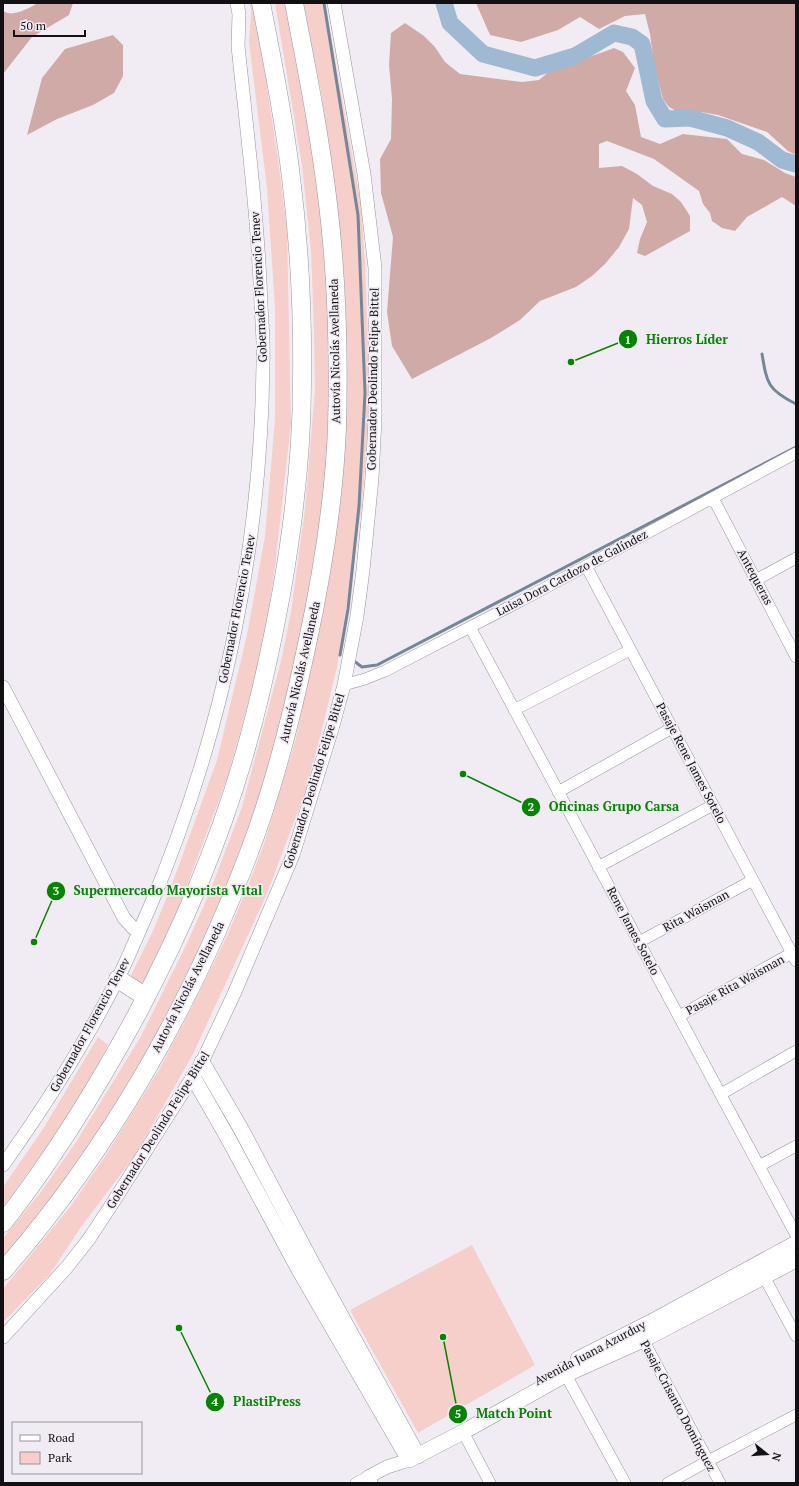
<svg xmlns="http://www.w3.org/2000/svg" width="799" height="1486" font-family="'PT Serif',serif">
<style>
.green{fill:#f6cfcb}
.forest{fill:#d0aaa7}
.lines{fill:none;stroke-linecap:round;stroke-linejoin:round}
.stream{stroke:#748698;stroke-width:3}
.river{stroke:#9eb9d1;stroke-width:17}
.minor-casing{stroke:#99959c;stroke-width:12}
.tertiary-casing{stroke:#99959c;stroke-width:14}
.secondary-casing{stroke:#99959c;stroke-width:16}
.trunk-casing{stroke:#99959c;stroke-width:19}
.minor{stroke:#fff;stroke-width:11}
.tertiary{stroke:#fff;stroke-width:13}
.secondary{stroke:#fff;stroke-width:15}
.trunk{stroke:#fff;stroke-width:18}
.labels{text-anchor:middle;stroke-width:3.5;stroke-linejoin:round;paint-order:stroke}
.street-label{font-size:12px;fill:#121012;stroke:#f1ecf4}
.leader{fill:none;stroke:#058402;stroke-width:1.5}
.callout-dot{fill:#058402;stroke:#f1ecf4;stroke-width:1.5}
.mark-label{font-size:12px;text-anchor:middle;font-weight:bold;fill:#fff}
.callout-label{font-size:13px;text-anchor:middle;font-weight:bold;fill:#058402;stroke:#f1ecf4;stroke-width:3.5;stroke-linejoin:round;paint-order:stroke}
</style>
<rect width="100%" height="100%" fill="#f1ecf4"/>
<!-- green -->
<path class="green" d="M250,3h4l24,156 9,70 4,194 -16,144 -7,48 -12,60 -29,104 -62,165 -26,47 -11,-10 25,-50 18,-44 46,-127 30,-125 18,-99 10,-117v-111l-8,-120 -18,-146 2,-29z
M275,3h15l20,124 15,119 6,107 -5,132 -19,128 -42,177 -70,175 -87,157 -105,140v-24l38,-46 35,-50 64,-104 48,-97 21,-47 33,-87 39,-146 10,-49 14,-103 10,-120 -1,-57 -3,-82 -9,-84z
M303,3h22l36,201 4,58 5,132 -8,112 -25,161 -15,63 -17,63 -39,103 -73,158 -57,100 -55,73 -31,47 -47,48v-33l67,-82 34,-49 55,-88 30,-57 37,-75 22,-52 16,-42 32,-106 15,-73 22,-116 1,-369 -13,-88z
M98,1037l10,8 -31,61 -74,101v-20l40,-58z
M472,1245l63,120 -117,68 -68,-123z"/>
<!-- forest -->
<path class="forest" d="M38,3h35l-4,12 -37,22 -29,37v-63c10,7 26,-3 35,-8z
M476,3h320v152l-8,-4 -21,-19 -49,-17 -17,-3h-23l-9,-5 -6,-8 -9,-34 -4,-31 -5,-20 -20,2 -26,13 -19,-12 -22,13 -37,12 -31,-7z
M405,23l19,13 11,11 10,15 15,12 62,8 17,-2 12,-10 19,-6 44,-16 9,4 12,16 -9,23 9,14 6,32 19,7 23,-10 44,5 15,15 22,6 21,13 11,4v29l-14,-9 -35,20 -12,14 -13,-3 -10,-7 -2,-8 -7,-9 -4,-13 -45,-32 -47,-18 -8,3v24l23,-2 15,8 16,12 19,8 9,8 9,14v15l-45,25 -8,-3 3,-14 7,-17 -5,-17 -9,-7 -4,31 -10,18 -14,17 -13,12 -16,11 -36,14 -20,19 -29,18 -79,41 -20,-33 -5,-34 6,-75 -12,-44 -1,-34 11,-20 1,-40 -3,-34 2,-32z
M113,35l10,10v31l-9,17 -21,12 -36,14 -30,16 15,-57 23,-29z"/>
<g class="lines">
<!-- stream -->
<path class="stream" d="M324,3l34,212 7,178 -6,113 -11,103 -8,46
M762,354c5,30 6,36 34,50
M354,661l8,6 15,-2 419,-218"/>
<!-- river -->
<path class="river" d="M444,3l6,20 33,31 52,14 40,-12 39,-23 18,4 10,7 12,57 11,18 25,-1 37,10 31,14 24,18 14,4"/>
<defs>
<path id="minor" d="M713,498l83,159
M586,566l210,395
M756,580l40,-22
M470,627l326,608
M344,685l21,-6 20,-8 147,-76 264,-142
M514,710l116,-60
M558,792l114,-64
M598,867l115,-62
M639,942l114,-62
M679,1016l113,-63
M721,1094l75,-43
M759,1166l37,-20
M761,1271l35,65
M640,1334l80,149
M562,1368l63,115
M463,1432l27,51
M356,1483l12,-6
M668,1483l40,-22 88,-46"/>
<path id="tertiary" d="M3,687l121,231 9,10 6,3
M3,1165c42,-59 81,-120 114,-185 12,-23 21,-47 32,-71 73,-171 112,-358 114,-545 1,-20 -1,-40 -2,-59 -3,-87 -14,-173 -23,-259l1,-32 -2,-11
M3,1337l64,-70 22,-28 23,-35 90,-142 32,-68 59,-139 39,-126 12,-44 13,-69 6,-46 9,-92 3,-59v-151l-11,-94 -30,-171
M371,1483l-3,-6 19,-10 22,-7"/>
<path id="secondary" d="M202,1062l39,67 70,132 107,195
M193,1077l35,61 70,130 111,192 54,-28 102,-57 78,-35 153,-80
M578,1359l73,-37 145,-79"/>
<path id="trunk" d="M118,979l28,18
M3,1223c51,-65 94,-135 133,-207 48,-90 88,-184 114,-282 13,-48 23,-96 32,-145 12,-69 20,-137 20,-207 1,-70 -3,-143 -12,-213 -7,-56 -18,-111 -29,-166
M3,1271c105,-120 188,-265 244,-413 26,-67 44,-138 59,-209 16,-73 28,-147 31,-221 2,-75 0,-150 -9,-224 -8,-68 -21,-134 -34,-201"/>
</defs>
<!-- minor casing -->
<use href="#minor" class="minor-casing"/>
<!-- tertiary casing -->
<use href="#tertiary" class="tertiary-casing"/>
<!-- secondary casing -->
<use href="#secondary" class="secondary-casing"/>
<!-- trunk casing -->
<use href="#trunk" class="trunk-casing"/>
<!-- minor -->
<use href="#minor" class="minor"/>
<!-- tertiary -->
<use href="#tertiary" class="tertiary"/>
<!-- secondary -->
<use href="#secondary" class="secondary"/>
<!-- trunk -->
<use href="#trunk" class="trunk"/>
</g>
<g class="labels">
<!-- street labels -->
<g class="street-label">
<text transform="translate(259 287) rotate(-93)" y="4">Gobernador Florencio Tenev</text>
<text transform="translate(335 351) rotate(-91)" y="4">Autovía Nicolás Avellaneda</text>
<text transform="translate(373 379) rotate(-89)" y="4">Gobernador Deolindo Felipe Bittel</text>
<text transform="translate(572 573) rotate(-28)" y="4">Luisa Dora Cardozo de Galíndez</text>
<text transform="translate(755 577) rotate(62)" y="4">Antequeras</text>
<text transform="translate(237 609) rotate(-79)" y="4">Gobernador Florencio Tenev</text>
<text transform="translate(300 672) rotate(-77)" y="4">Autovía Nicolás Avellaneda</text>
<text transform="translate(691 763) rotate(62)" y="4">Pasaje Rene James Sotelo</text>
<text transform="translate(314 781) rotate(-73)" y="4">Gobernador Deolindo Felipe Bittel</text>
<text transform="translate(696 911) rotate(-29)" y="4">Rita Waisman</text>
<text transform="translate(633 931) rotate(62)" y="4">Rene James Sotelo</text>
<text transform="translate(735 985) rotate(-29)" y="4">Pasaje Rita Waisman</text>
<text transform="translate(188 987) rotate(-63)" y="4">Autovía Nicolás Avellaneda</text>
<text transform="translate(90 1025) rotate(-61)" y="4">Gobernador Florencio Tenev</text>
<text transform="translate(158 1130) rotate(-58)" y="4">Gobernador Deolindo Felipe Bittel</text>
<text transform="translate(590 1353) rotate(-28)" y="4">Avenida Juana Azurduy</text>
<text transform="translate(678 1406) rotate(62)" y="4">Pasaje Crisanto Domínguez</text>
</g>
</g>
<!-- callouts -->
<path class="leader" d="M571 362L628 339M463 774L531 807M34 942L56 891M179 1328L215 1402M443 1337L458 1414"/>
<g class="callout-dot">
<circle cx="571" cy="362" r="4"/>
<circle cx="463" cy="774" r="4"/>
<circle cx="34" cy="942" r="4"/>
<circle cx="179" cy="1328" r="4"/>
<circle cx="443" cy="1337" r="4"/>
<circle cx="628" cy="339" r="10"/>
<circle cx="531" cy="807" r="10"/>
<circle cx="56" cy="891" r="10"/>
<circle cx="215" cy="1402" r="10"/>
<circle cx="458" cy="1414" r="10"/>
</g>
<g class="mark-label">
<text x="628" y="344">1</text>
<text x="531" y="811">2</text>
<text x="56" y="895">3</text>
<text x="215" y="1406">4</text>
<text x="458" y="1418">5</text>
</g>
<g class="callout-label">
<text x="687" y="344">Hierros Líder</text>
<text x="614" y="811">Oficinas Grupo Carsa</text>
<text x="168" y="895">Supermercado Mayorista Vital</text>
<text x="267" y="1406">PlastiPress</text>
<text x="514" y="1418">Match Point</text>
</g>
<!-- border -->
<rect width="799" height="1486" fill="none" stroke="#121012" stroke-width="8"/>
<!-- legend -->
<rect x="12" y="1422" width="130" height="52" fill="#f1ecf4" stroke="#98949a"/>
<rect x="20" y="1435" width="20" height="6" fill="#ffffff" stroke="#98949a"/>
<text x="48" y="1442" font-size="12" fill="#121012">Road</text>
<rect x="20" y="1452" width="20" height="12" fill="#f6cfcb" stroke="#98949a"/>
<text x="48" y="1462" font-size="12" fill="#121012">Park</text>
<!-- north arrow -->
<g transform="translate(767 1454) rotate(107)" stroke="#f1ecf4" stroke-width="3" paint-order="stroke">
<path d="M0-3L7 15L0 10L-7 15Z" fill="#121012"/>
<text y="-6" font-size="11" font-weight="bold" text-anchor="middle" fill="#121012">N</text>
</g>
<!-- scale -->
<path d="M14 30v6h71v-6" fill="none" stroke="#121012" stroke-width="2"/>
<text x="20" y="30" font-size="12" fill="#121012" stroke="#f1ecf4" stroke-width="3" paint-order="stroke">50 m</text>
</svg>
